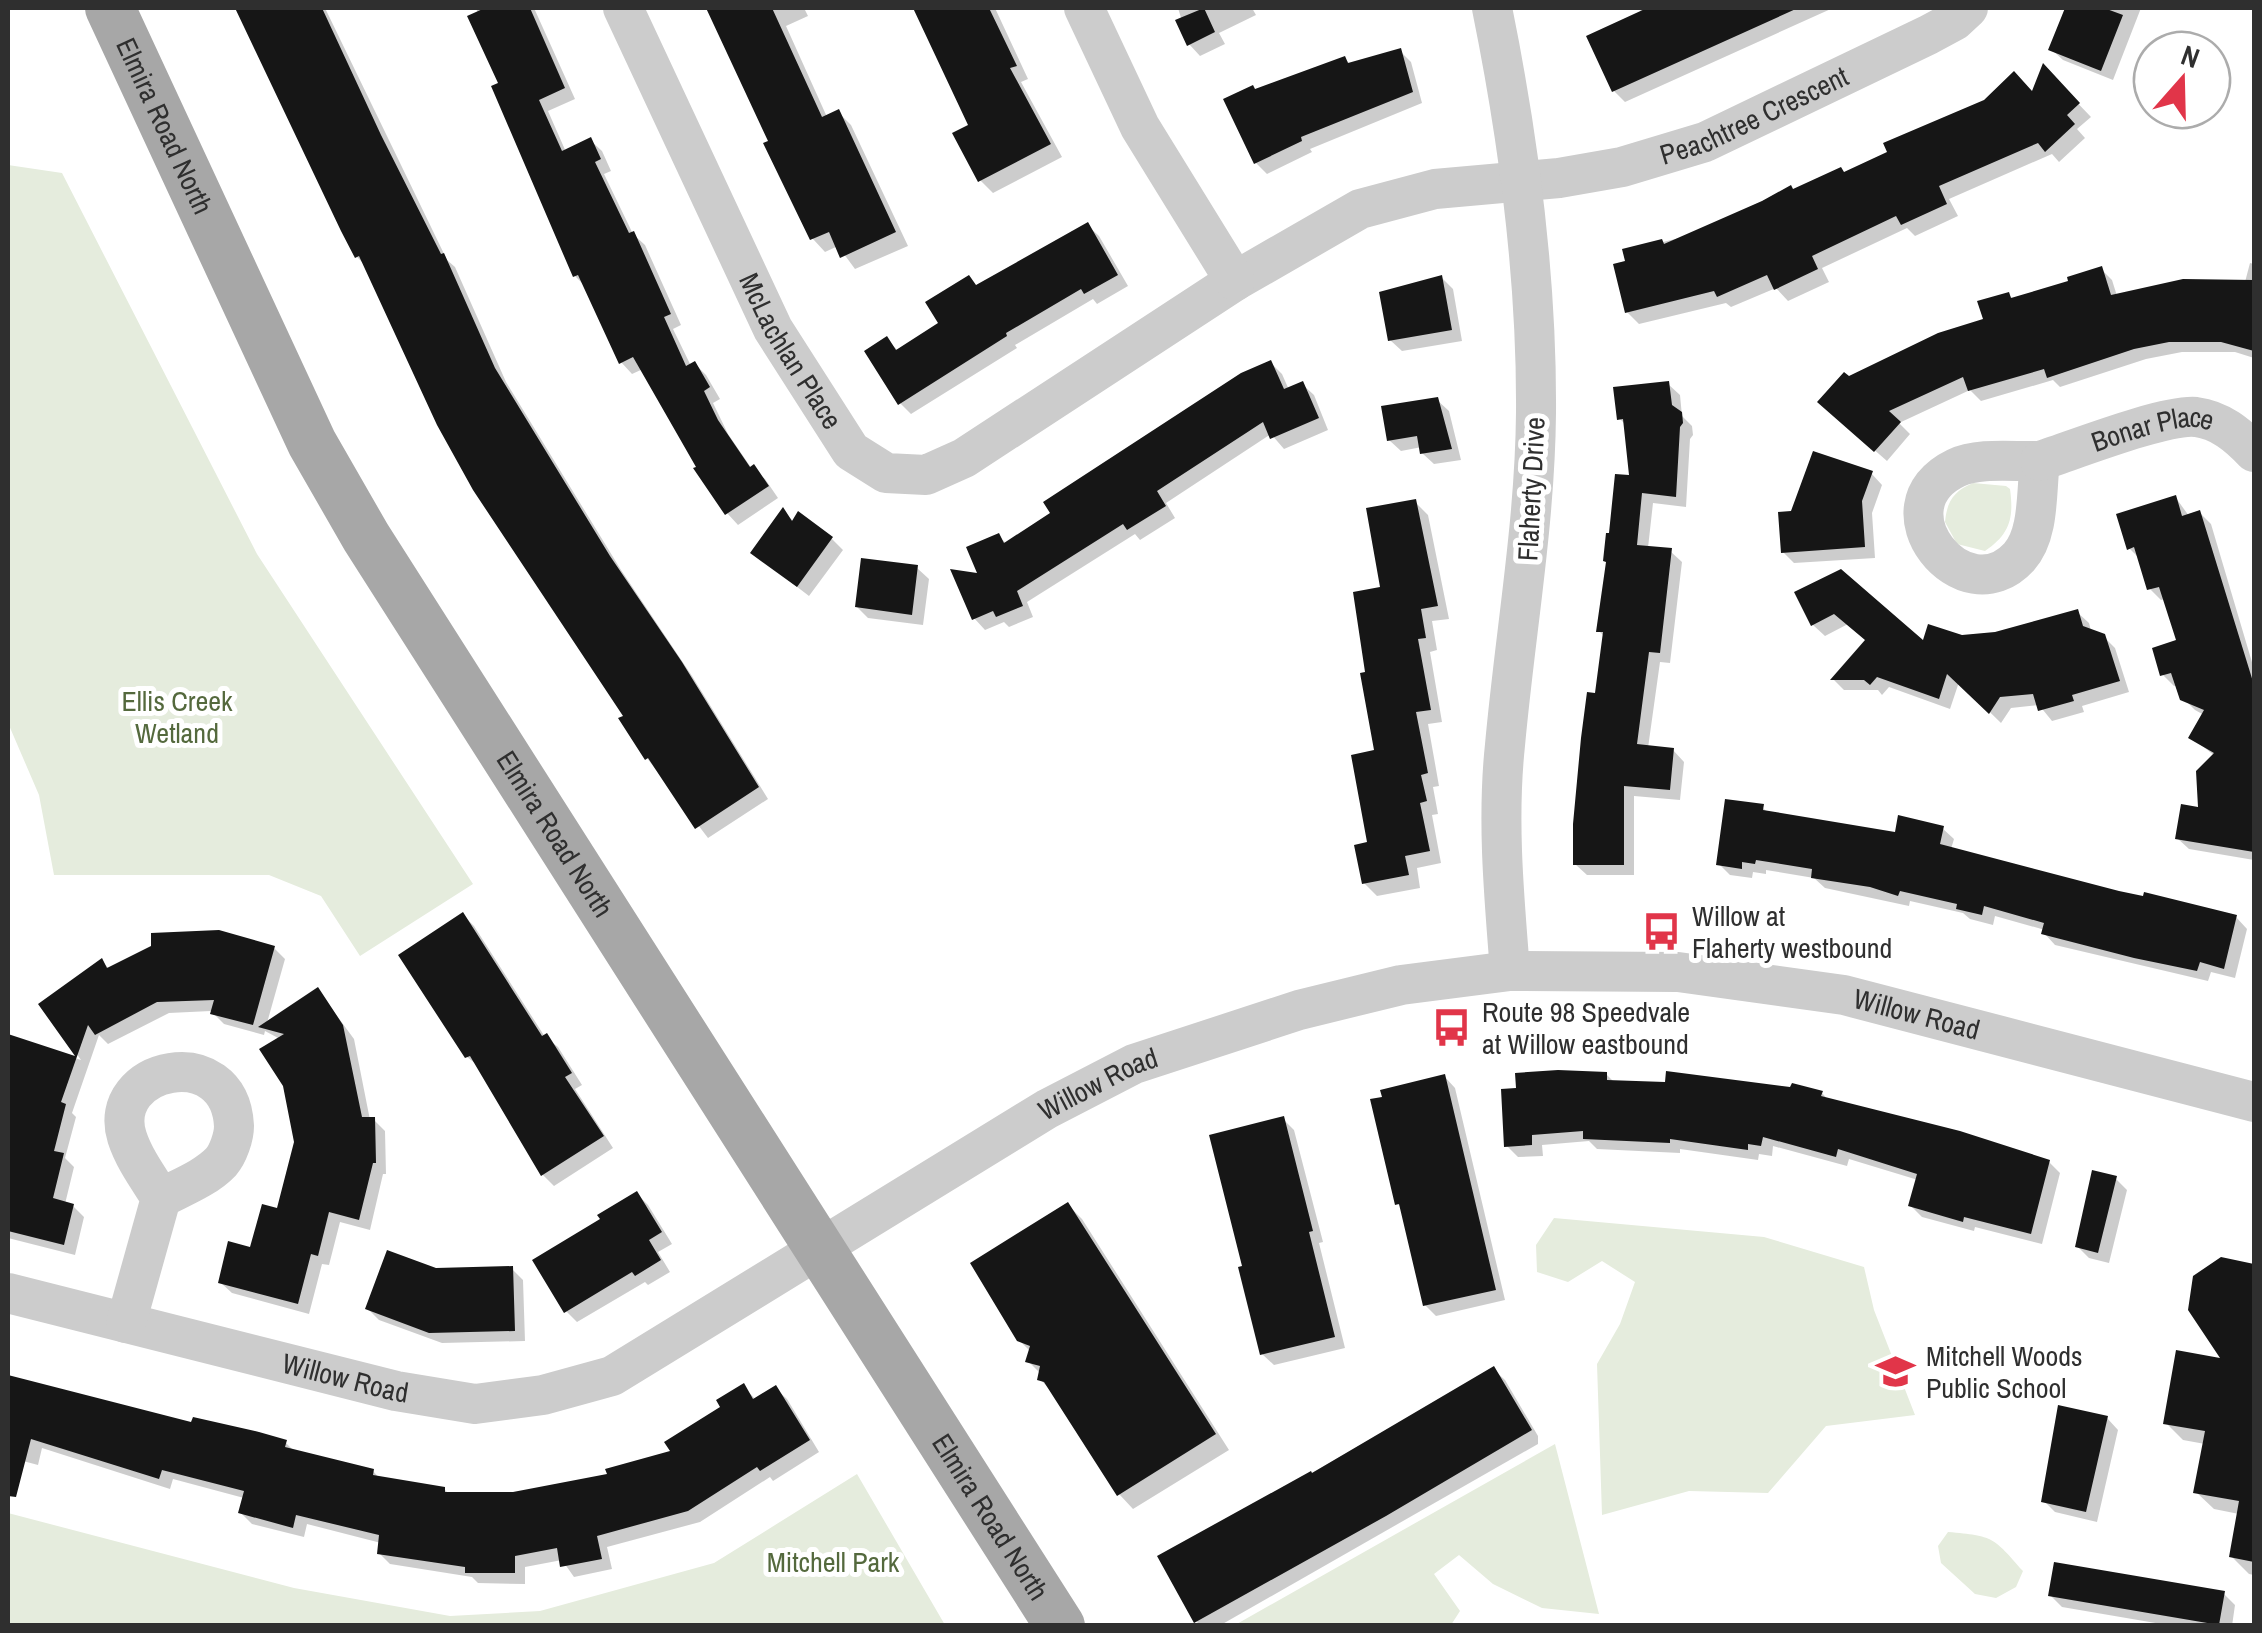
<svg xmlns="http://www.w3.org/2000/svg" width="2262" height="1633" font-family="'Archivo Narrow',sans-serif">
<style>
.green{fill:#e5ecdd}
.shadow{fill:#0003}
.building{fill:#161616}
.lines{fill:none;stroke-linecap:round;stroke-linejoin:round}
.minor{stroke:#ccc;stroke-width:40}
.major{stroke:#a7a7a7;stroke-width:50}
.labels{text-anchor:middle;stroke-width:10;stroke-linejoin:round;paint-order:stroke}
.street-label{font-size:28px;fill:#2f2f2f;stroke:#fff}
.park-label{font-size:28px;fill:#54693d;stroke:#fff}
.poi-label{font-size:28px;fill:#2f2f2f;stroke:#fff;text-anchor:start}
</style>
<rect width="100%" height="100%" fill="#fff"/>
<!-- green -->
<path class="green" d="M8,165l54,8 195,381 216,330 -113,72 -39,-60 -52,-21h-215l-15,-80 -31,-72z
M1973,483l33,3 4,3c4,29 0,45 -25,62l-28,-7 -12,-22c2,-21 9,-31 28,-39z
M1554,1218l210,19 100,30 10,43 41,105 -89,11 -58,67 -79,-2 -87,24 -5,-151 23,-40 15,-42 -33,-21 -34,21 -31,-10 -1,-27z
M1555,1444l44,170 -57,-6 -49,-24 -34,-29 -25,19 26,37 -9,14h-216z
M857,1474l88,151h-937v-112l286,75 156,28 90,-5 174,-48z
M1948,1532c46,4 45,5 75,39l-7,16 -20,11 -21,-4 -34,-31 -3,-17z"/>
<!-- shadow -->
<path class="shadow" d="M238,8h87l122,252 8,7 51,115 115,188 71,106 76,123 -60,39 -61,-80 -21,-42 -259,-449 -10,-10z
M476,8h58l41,91 -27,12 18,41 24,-12 12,11 9,20 -7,3 29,60 12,11 36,80 -8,4 18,37 4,-2 11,11 14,24 -7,4 15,31 24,35 13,10 13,19 -40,27 -11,-12 -84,-144 -11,5 -11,-12 -35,-75 -11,-11z
M709,8h95l4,8 -22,10 41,91 11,-5 13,13 57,121 -53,23 -17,-23 -13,6 -12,-13z
M915,8h80l33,71 -7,3 41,75 -69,36 -13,-13 -9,-54z
M1178,8h74l4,7 -37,18 6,11 -25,12 -11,-12z
M1639,8h194l-208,94 -11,-11 28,-78z
M2065,8h76l-28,72 -50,-20 -12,-11z
M1400,51l11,11 11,41 -112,46 2,3 -45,22 -11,-11v-72l88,-33 7,7z
M2044,68l47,49 -14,12 8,9 -26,24 -7,-8 -103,45 9,17 -43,20 -8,-8 -85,40 7,14 -41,19 -12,-13 -45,19 -5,-4 -87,21 -12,-12 1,-49 -3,-12 63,-15 102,-48 4,3 51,-17 189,-79z
M1087,225l12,11 29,50 -31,18 -4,-5 -78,46 2,3 -106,66 -11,-11 -13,-64 12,13 43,-28 36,-37z
M2250,263l4,1v94l-19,-6h-53l-36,7 -86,28 -7,-7 -72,21 -11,-11 -71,33 11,11 -23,27 -55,-48 17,-34 137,-58 23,-26 5,5 57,-18 30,-13 11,11 5,16 128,-14z
M1442,278l11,11 9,52 -60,10 -12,-11z
M1271,363l11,11 7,16 13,-6 12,11 14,35 -44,19 -13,-15 -105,69 9,15 -35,22 -5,-6 -108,68 6,15 -24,10 -5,-5 -19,8 -11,-12 7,-42 17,-40 9,8z
M1668,384l12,11 2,21 10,10 1,9 -3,4 -4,68 -33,-4 -5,45 22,3 12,11 -12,101 -10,-1 -12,86 25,2 11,12 -4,38 -46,-4v79h-47l-12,-11 30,-227 -6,-6 33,-154 -6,-52 -7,-7z
M1437,400l12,11 12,49 -27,4 -12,-11v-6l-21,4 -12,-11z
M1871,473l11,12 -10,28 3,45 -81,5 -11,-11 10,-38z
M2176,498l13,18 11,-3 11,11 43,145v191l-65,-11 -12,-11 23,-28 15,-54 -24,-19 13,-22 -9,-5 -12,-12 -5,-13 -4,1 -11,-11 16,-33 -13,-43 -5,1 -11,-11 -9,-29 -12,-12z
M1415,502l13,13 21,104 -17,2 5,29 -7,2 12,70 -14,2 11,62 -6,1 5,27 -6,1 9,48 -24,5 3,20 -43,8 -13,-13 12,-131 -8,-78 15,-85z
M783,511l11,11 38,17 11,11 -34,46 -56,-43z
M917,568l12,11 -6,46 -55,-7 -11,-11z
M1797,593l127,51 71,-9 82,-23 12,11 2,8 12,5 12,12 14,44 -47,14 2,6 -32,9 -13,-16 -28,3 -10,15 -42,-41 -9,27 -61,-22 -7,8 -4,-5h-34l-10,-10 33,-39 -19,-17 -23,12 -12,-11z
M1762,807l7,7 128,21 45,-7 12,11 -3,10 167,45 118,23 11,12 -12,49 -24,-6 -3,9 -153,-36 -11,-12 1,-3 -50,-14 -2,9 -23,-6 -7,-6 -53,-12 -1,5 -84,-18 -11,-10 -48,-8v4l-13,-2 -1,6 -22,-3 -11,-11z
M463,915l11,11 71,111 13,10 24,38 -7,4 38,59 -59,38 -11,-11 -63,-108 -13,-10z
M274,948l11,11 -18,64 51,-33 36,49 16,81h4l11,11 1,43h-3l-13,56 -30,-8 -11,43 -7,-1 -13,50 -77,-21 -12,-11 32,-32 27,-39 17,-69 -16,-103 -15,-8 -1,4 -40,-11 -13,-13 -42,2 -61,31 -9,-9 -27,78 4,4 -11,41 9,9 -9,37 8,2 11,11 -9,38 -67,-17v-191l3,-10 70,23 -39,-55 60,-44 8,9z
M1606,1074l9,9 207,10 7,8 220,61 11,11 -18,71 -67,-17 -1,4 -52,-14 -11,-11 7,-26 -69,-21 -2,7 -74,-20 -1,10 -13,-2 -1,6 -78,-11v4l-83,-4 -8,-8 -47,4 1,11 -25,1 -11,-11z
M1444,1076l11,12 50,212 -69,16 -11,-11 -22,-96 -5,-5z
M1283,1119l11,11 29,112 -4,1 26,105 -71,17 -12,-11z
M2115,1178l12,12 -18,73 -20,-5 -11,-11z
M637,1194l11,11 24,39 -14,8 12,20 -22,13 -3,-3 -68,40 -11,-11z
M1068,1205l14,14 147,231 -96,59 -14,-15 -65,-100 -14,-15 1,-5 -13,-13 3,-9 -13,-13z
M2222,1259l32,7v309l-5,-1 -18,-18 8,-42 -25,-5 -18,-17 9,-48 -22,-4 -17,-17 59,-61z
M512,1269l11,11 2,61 -83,2 -63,-23 -11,-11 68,-39z
M1493,1369l12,11 33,56v8l-319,182h-18l-5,-5 114,-147z
M8,1376l185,49 92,17 10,10 78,19 7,8 64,10 6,6h63l97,-19 64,-23 69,-67 13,14 19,-12 12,11 32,53 -46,29 -3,-4 -70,45 -93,25 5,22 -38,8 -12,-17 -37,7v17l-47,-1 -6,-6 -82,-13 -11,-11 2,-10 -74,-19 -3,13 -52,-13 -12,-12 4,-14 -71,-19 -3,10 -128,-41 -4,17 -30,-8z
M2107,1418l11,12 -21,92 -42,-10 -11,-11z
M2224,1594l11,11 -3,21h-59l-111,-19 -11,-11z"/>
<!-- building -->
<path class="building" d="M235,8h87l59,127 60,119 3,-1 51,115 115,188 72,106 77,125 -64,42 -47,-71 -3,2 -27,-42 5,-2 -150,-226 -36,-65 -78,-169 -4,2 -14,-27z
M485,8h45l35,80 -26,12 23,51 29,-14 10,22 -6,3 34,71 5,-2 37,83 -7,3 22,49 9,-5 15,26 -6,4 14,29 32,47 4,-3 15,22 -44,29 -32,-47 3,-1 -63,-110 -14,7 -41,-89 -5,2 -82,-191 7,-3 -31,-67z
M706,8h66l50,109 17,-8 57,123 -56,26 -11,-26 -19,8 -47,-97 5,-2z
M913,8h76l28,58 -7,2 41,76 -73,38 -26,-49 16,-8z
M1204,8l11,24 -28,14 -12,-26z
M1647,8h151l-186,84 -26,-56z
M2065,8h39l19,7 -22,56 -53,-21z
M1401,48l12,44 -112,45 1,4 -48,23 -31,-65 30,-14 2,4 90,-33 3,7z
M2043,63l37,40 -13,12 8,9 -30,28 -7,-9 -99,43 8,18 -46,21 -5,-9 -84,40 6,13 -44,21 -7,-15 -50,22 -3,-6 -89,22 -12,-49 12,-3 -3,-12 40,-10 2,5 98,-43 29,-16 2,4 48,-22 3,5 43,-20 -4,-9 101,-43 30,-29 18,20z
M1088,222l30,53 -34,19 -3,-5 -75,44 1,3 -109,69 -34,-54 23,-15 9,14 42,-27 -13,-21 44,-27 7,10z
M2102,266l9,29 72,-16 71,1v71l-33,-9h-52l-35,7 -87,29 -3,-9 -76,22 -5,-14 -74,34 12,11 -27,30 -57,-50 27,-30 5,4 89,-43 45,-14 -6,-18 32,-9 2,6 57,-17 -1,-4z
M1442,275l10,55 -64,11 -9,-49z
M1271,360l13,29 19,-8 16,37 -49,21 -7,-17 -106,69 9,15 -39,24 -4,-6 -106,67 6,15 -27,11 -3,-6 -21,9 -22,-51 27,4 -11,-26 33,-14 5,10 46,-30 -7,-11 198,-129z
M1669,381l3,24 10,7 1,11 -3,4 -4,70 -34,-4 -5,52 35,3 -12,105 -11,-1 -12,92 37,4 -4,42 -46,-4v79h-51v-41l8,-86 6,-46 8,1 8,-61h-7l10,-70 -3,-1 3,-28h3l6,-59 14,1 -6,-56 -6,1 -4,-33z
M1438,397l14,52 -32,5 -3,-18 -30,5 -6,-35z
M1813,451l60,20 -11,30 3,46 -84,6 -3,-41 13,-1z
M2176,495l6,21 18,-6 54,175v167l-79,-13 6,-35 17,3 -2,-36 18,-18 -26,-15 16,-28 -24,-10 -9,-27 -11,3 -8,-28 24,-8 -17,-53 -12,3 -13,-43 -7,3 -11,-36z
M1416,499l22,107 -17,3 5,29 -8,1 13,71 -15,2 12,61 -7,2 6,26 -7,2 10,48 -25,5 4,19 -47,9 -8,-39 13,-3 -16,-87 23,-5 -14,-77 5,-1 -12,-80 27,-5 -14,-79z
M783,507l9,14 6,-10 35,26 -36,50 -47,-34z
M861,558l57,7 -6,50 -57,-8z
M1841,569l82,71 5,-16 34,11 33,-3 83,-23 5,17 22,8 15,47 -48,14 2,6 -36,10 -5,-17 -33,3 -11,17 -42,-40 -8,25 -62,-22 -7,8 -6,-5h-34l35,-40 -31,-26 -23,12 -17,-34z
M1725,799l39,5 -1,6 132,22 3,-17 46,11 -4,18 179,47 24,5 1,-4 93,23 -13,54 -24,-7 -3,9 -63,-13 -93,-24 3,-11 -60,-17 -2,9 -26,-6 1,-5 -57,-13 -2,5 -28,-9 -59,-9 1,-9 -56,-9 -1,4 -13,-2v7l-26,-4z
M463,912l79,124 5,-3 25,40 -7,4 39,59 -63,40 -71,-120 -5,2 -67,-103z
M219,930l56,16 -22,79 -43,-11 4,-14 -57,2 -62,33 -7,-10 -27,77 5,2 -12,47 10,2 -11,45 21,6 -10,41 -56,-14v-197l67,22 -37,-52 64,-46 5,10 44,-22v-13z
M318,987l25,38 19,92h13l1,46h-3l-14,57 -30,-8 -11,44 -7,-2 -13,50 -80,-21 10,-42 22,6 12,-43 15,4 17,-66 -11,-56 -24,-37 25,-15 -26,-7z
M1558,1070l49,2v8l58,2 1,-11 124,16 2,-4 31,8 -2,5 139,35 90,29 -19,74 -67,-17 -1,5 -55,-16 9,-32 -79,-25 -2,8 -73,-20 -2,9 -13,-2v6l-78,-11v4l-87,-4v-8l-51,4v10l-28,2 -3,-58 15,-1 -1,-15z
M1445,1074l51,216 -73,16 -24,-102 -4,1 -25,-106 12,-2 -2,-7z
M1284,1116l29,115 -4,1 26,105 -75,18 -22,-88 4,-1 -33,-131z
M2092,1170l25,6 -19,77 -23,-6z
M637,1191l25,41 -13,8 12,20 -26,16 -3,-4 -68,41 -32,-53 68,-41 -3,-4z
M1068,1202l148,232 -99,62 -73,-114 -7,-2 3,-14 -15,-4 5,-16 -13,-5 -47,-78z
M387,1250l49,18 77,-2 2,65 -86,2 -64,-24z
M2221,1257l33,7v298l-25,-5 10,-56 -46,-8 12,-62 -42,-7 13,-74 44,8 -32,-48 5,-34z
M1494,1366l38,64 -146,86 -192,107 -37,-67 154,-85 1,2z
M8,1375l183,47 2,-5 66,15 28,8 -2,7 89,22 -1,6 72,12v5h68l94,-18 -2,-5 65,-18 -6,-9 56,-35 -4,-7 28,-17 9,16 23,-14 34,55 -50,31 -3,-4 -69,44 -91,25 5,23 -42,8 -3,-19 -42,8v17h-50v-6l-88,-13 2,-19 -83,-20 -3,13 -55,-15 6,-22 -82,-21 -3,9 -128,-40 -15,58 -8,-1z
M2058,1405l50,11 -22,96 -45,-10z
M2054,1562l171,29 -6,34 -171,-29z"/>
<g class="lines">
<!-- minor -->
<g class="minor">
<path id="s1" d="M623,8l150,321 78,122 35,22 40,2 38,-17 271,-177 125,-72 75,-20 124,-11 63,-11 83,-25 223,-107 26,-14 14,-13"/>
<path d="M1084,8l56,119 95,154"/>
<path d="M1492,8c27,133 45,269 44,405 -1,112 -21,221 -31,332 -8,75 -1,151 5,226"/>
<path d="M2040,461c-4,29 0,73 -21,96 -55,60 -144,-50 -63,-89 23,-11 58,-6 84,-7z"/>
<path id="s2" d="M2040,461c34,-11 125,-47 156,-44 24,3 42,18 58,35"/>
<path id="s3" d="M8,1293l388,98 79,13 68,-9 69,-19 435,-267 87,-45 165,-54 102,-25 109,-14 168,1 166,23 410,107"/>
<path d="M126,1323l35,-125c19,-10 45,-20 60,-36 7,-8 13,-25 13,-36 -4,-86 -129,-59 -107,11 7,22 22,42 34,61"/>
</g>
<!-- major -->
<path class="major" id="s4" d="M110,8l202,435 54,94 694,1089"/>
</g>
<!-- icons -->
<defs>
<symbol id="bus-bare" viewBox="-9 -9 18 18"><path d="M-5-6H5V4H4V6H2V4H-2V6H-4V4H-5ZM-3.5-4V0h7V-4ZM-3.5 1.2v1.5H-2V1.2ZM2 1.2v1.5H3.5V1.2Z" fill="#e13549" stroke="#fff" stroke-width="2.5" paint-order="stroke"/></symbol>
<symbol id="school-bare" viewBox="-9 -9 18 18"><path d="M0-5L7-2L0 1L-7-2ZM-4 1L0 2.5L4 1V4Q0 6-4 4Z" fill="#e13549" stroke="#fff" stroke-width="2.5" paint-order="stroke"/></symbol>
</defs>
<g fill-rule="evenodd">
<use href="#bus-bare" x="1634" y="904" width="55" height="55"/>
<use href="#bus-bare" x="1424" y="1000" width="55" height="55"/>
<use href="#school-bare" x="1868" y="1344" width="55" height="55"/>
</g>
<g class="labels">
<!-- street labels -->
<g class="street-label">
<text dy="10" stroke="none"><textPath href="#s1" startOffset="1498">Peachtree Crescent</textPath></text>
<text dy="10" stroke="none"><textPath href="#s4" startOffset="130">Elmira Road North</textPath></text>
<text dy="10" stroke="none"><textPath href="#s1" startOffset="382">McLachlan Place</textPath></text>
<text dy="10" stroke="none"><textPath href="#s2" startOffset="118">Bonar Place</textPath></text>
<text transform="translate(1531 489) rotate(-87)" y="10">Flaherty Drive</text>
<text dy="10" stroke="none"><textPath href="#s4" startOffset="940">Elmira Road North</textPath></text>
<text dy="10" stroke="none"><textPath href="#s3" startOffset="2028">Willow Road</textPath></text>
<text dy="10" stroke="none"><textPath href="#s3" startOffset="1188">Willow Road</textPath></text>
<text dy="10" stroke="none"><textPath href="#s3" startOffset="348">Willow Road</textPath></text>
<text dy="10" stroke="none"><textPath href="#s4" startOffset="1750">Elmira Road North</textPath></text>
</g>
<!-- park labels -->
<g class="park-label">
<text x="177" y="711">Ellis Creek<tspan x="177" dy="32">Wetland</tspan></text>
<text x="833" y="1572">Mitchell Park</text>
</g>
<!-- poi labels -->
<g class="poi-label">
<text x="1692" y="926">Willow at<tspan x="1692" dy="32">Flaherty westbound</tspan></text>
<text x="1482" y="1022">Route 98 Speedvale<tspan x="1482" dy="32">at Willow eastbound</tspan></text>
<text x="1926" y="1366">Mitchell Woods<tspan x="1926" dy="32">Public School</tspan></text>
</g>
</g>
<!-- border -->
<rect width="2262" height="1633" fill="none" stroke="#2f2f2f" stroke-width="20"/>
<!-- north arrow -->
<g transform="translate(2182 80) rotate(20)"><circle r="48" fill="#ffffff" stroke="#acacac" stroke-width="2.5"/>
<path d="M0-8L18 38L0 25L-18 38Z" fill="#e13549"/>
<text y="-15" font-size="28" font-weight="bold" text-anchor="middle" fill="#2f2f2f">N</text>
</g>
</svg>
